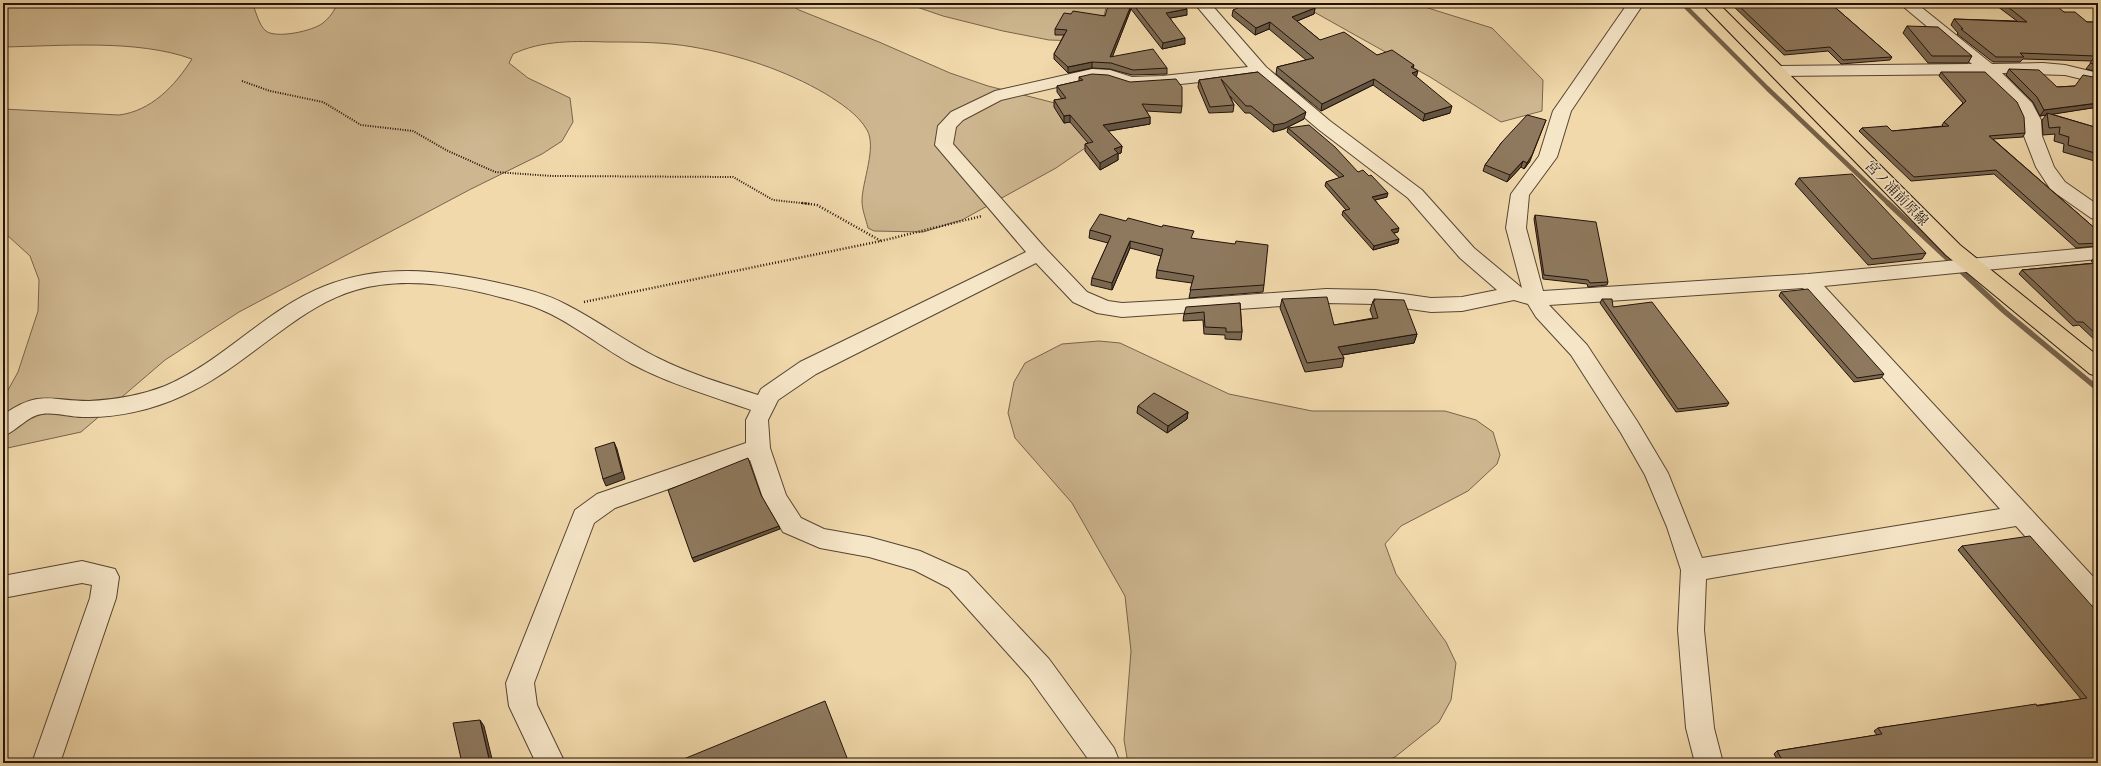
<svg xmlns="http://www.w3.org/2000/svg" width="2101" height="766" font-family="'Libre Bodoni','Noto Serif JP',serif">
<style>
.green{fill:#ceb790;stroke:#78644d}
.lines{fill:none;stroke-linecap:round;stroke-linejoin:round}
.stream-far1{stroke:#75614a;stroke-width:4.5}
.stream{stroke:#75614a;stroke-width:5.5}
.minor-casing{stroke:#564432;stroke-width:2}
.major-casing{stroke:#23120a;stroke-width:2}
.path-far1{stroke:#23120a;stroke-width:2;stroke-dasharray:1 1.5;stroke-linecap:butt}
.path{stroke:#23120a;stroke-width:2.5;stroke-dasharray:1 2;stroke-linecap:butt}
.minor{fill:#f6e6c8;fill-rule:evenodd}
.major{fill:#f1d9ab;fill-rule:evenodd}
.wall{fill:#7a6851;stroke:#23120a}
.shaded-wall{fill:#635542;stroke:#23120a}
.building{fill:#8e795e;stroke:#23120a}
.labels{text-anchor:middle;stroke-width:3;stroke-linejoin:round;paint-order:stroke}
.street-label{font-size:14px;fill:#23120a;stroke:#f6e6c8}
</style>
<rect width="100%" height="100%" fill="#f1d9ab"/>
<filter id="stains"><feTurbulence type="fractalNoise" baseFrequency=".005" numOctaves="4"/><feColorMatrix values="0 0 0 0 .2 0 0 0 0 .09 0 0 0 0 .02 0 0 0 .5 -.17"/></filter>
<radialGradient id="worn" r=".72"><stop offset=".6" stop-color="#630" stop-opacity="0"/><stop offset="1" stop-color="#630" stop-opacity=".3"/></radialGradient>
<!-- green -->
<path class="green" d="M3,3h249c4,8 7,23 14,28 10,8 47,0 57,-8 6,-5 12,-12 14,-20h451l11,7 80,32 71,31 38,13 114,29 2,20 -48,33 -94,52 -39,12 -49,-1 -6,-3c-2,-9 -6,-18 -6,-27 0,-19 15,-54 5,-71 -9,-16 -27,-27 -41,-36 -41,-24 -87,-39 -133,-47 -28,-5 -57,-5 -85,-5 -32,-1 -66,-2 -95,12l-4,9 19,15 42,20 3,24 -11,19 -20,13 -71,35 -232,123 -74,48 -84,72 -78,17v-50l15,-27 20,-61 1,-31 -9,-24 -23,-21 -4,-1v-125l116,6c32,-4 56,-29 73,-56 -55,-20 -131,-13 -189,-12z
M905,3h202l-6,26 -20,12 -32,-1 -46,-9 -60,-15z
M1298,3h114l80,25 51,52 -1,31 -41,11 -71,-45z
M1099,341l21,2 109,51 83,17h133l31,9 17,12 7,23 -3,9 -29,27 -67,35 -16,18 11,30 50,68 10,21 -5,37 -12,22 -44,35 -12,6h-255l-4,-23 7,-89 -6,-55 -53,-93 -57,-65 -7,-25 6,-31 11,-19 37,-19z"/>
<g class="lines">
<!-- stream-far1 -->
<path class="stream-far1" d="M1682,3l85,85 122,116"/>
<!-- stream -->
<path class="stream" d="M1888,203l116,108 94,78"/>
<defs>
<path id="minor" d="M1194,3h16l56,64 64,54 92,69 52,58 48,40 -16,-60 5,-34 28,-38 14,-45 75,-108h16l-73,108 -14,46 -28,38 -3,33 17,63 265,-17 290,-27v12l-274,27 274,296v29l-9,-3 -73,-82 -310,53 -2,51 10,98 9,35h-28l-9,-35 -8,-98 3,-60 -14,-43 -22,-52 -24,-42 -50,-78 -35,-38 -8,-13 -14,-4 -52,11 -31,1 -56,-8 -49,-1 -204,14 -25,-4 -24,-11 -37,-39 -220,111 -38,26 -10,20 2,28 16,47 15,23 23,11 45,8 51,14 47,21 82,87 65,89 6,15h-29l-62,-86 -80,-89 -35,-18 -45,-13 -49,-9 -37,-16 -20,-34 -13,-38 -135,48 -21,15 -60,160 3,22 28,58h-29l-27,-57 -3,-23 69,-173 22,-16 149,-51v-23l5,-10c-40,-14 -81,-26 -119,-46 -37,-20 -69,-50 -110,-61 -52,-15 -113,-29 -166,-13 -28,8 -52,24 -75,41 -32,23 -62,49 -99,65 -30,14 -66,22 -99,21 -14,0 -28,-5 -41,-3 -15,2 -25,17 -39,22v-21c37,-26 47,-14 86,-14 25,-1 53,-6 76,-15 59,-25 101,-77 160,-100 58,-23 115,-16 174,-3 22,5 46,10 66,21 32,16 61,38 93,54 32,16 66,26 100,37l3,-6 39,-27 226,-110 -91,-107 3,-19 13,-14 44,-21 97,-22 18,1 22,7 30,-1 86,-9zM1256,76l62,53 90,69 52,60 37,32 -35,7 -31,1 -56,-8 -49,-1 -149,11 -55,3 -14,-2 -21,-9 -41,-43 -93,-105 3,-17 7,-7 38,-20 91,-21 16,1 22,7 32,-1zM1803,288l197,221 -298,49 -34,-85 -31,-52 -50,-76 -38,-40z
M1899,3h17l76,61 51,-1 22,2 33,8v10l-33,-8 -63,-2 30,30 9,17 1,16 12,31 11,15 33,23v15l-7,-2 -40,-28 -15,-23 -12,-31 -1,-16 -7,-15 -33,-31 -206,2 -6,-1 -2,-4 2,-4 6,-1 195,-2z
M82,561l33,8 4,8 -3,21 -56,165h-28l58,-165 2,-13 -10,-2 -79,15v-22z"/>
<path id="major" d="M1701,3h17l242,242 138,111v20l-8,-2 -144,-119z"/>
</defs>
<!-- minor casing -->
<use href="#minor" class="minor-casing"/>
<!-- major casing -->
<use href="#major" class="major-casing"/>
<!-- path-far1 -->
<path class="path-far1" d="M242,81l28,10 53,11 38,23 52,6 33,19 49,22 57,4 181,1 40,23 38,4"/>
<!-- path -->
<path class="path" d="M802,203l15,2 64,36
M584,302l297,-61 101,-25"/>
<!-- minor -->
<use href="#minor" class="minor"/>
<!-- major -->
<use href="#major" class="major"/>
</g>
<!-- wall -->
<path class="wall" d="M1113,3h67l7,12 -17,3 15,26 -23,5 -31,-40 -19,48 55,11v6l-35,1 -22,-6 -18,-1 -24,5 -14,-14v-5l10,-19h-9v-6l16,-15 34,2z
M1730,3h100l62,54 -2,3 -49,4 -13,-13 -44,4z
M1993,3h37l5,4 29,5 23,10h11v50l-12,-3 6,-8 -69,-2 -3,3h-27l-36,-28 1,-1 -7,-8 3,-6 63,2z
M1315,8l-1,6 -17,7 23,19 94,25 -1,3 3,8 34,37 -27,8 -50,-36 -52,26 -45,-37 1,-7 29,-7 -37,-31 -14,6 -23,-19 1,-6z
M1907,26l65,30 -4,7h-40l-25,-30z
M2009,69l48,18 18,-1 23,21 -47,7 47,14v34l-35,-10 1,-8 -10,-3 1,-7 -12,1 -1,-15 4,-5 -6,1 -7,-14 -27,-27z
M1258,72l46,47 -20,10 -11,3 -23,-19h-5l-15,-17 4,9 -1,7 -24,1 -11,-26 1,-7z
M1941,72l84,61 -2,4 -30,2 105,92v15l-22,2 -82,-74 -83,7 -52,-50 3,-3 30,3 51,-5 -1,-1 2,-3 19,-19 -24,-27z
M1079,77l103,29 -1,7 -35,-2 4,6v7l-42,7 14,15 -1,7 -3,1v6l-18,10 -15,-19v-7l3,-1 -18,-21 -6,1 -10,-16v-7l8,-1 -5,-7v-6l22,-5z
M1288,128l70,44 29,25 -12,3 23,32 -4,1 4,10 -25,7 -31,-35 1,-4 3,-1 -21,-24 1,-4 14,-4 -53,-46z
M1502,142l28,19 -6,8 -3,-2 -14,15 -24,-11 2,-6z
M1799,178l127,75 -4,6 -54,6 -73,-81z
M1535,215l73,67 -1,3 -19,2 -1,-3 -44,-5 -9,-60z
M1090,230l103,9 71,46 -1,7 -74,6 3,-15 -36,-5 1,-8 4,-14 -31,-8 -18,42 -21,-5 1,-7 16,-35 -19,-5z
M2098,257v86l-19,-18 -6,1 -54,-52 3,-4 72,-7 -3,-2 3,-3z
M1781,292l103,82 -3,4 -27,4 -75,-86z
M1282,299l52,26 39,-7 -3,-8 3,-9h1v-2l43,35 -3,9 -72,12 2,3 -2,9 -37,5 -25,-64z
M1602,299l11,8 116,96 -2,3 -51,6 -76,-109z
M1240,303l2,29 -1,8 -16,-1v-4l-21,-1 -1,-14 -20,1 1,-7z
M1138,406l50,6 -1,7 -20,14 -30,-20z
M1962,546l130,60 6,157h-319l-5,-9 3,-3 100,-16 -3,-4 4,-3 203,-29 -123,-149z"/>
<!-- shaded-wall -->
<path class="shaded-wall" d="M1132,3l-1,6 -21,54v-6z
M1315,8l-1,6 -24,10 2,-7z
M1187,9v6l-22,4 1,-6z
M1270,22l-1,7 -14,6 1,-7z
M1185,38v6l-23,5 1,-6z
M1092,62v6l-24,5v-6z
M1418,71l-2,7 -4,-5z
M1374,79l-1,6 -52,26 1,-7z
M2098,103v4l-50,8 -1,-2 -1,2 -6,1 4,-6z
M1452,106l-2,7 -27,8 2,-7z
M1306,112l-2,7 -20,10 -11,3 1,-7z
M1070,115v7l-6,1v-7z
M1150,117v7l-47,8v-7z
M1546,120l-16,41 -6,8 3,-6z
M1122,146l-1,7 -3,1v6l-18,10v-7l14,-14z
M1523,161l-2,6 -14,15 3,-7z
M1388,193l-1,4 -16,4 1,-4z
M1399,228l-1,4 -8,2 1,-4z
M1399,239l-1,4 -25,7 1,-4z
M1130,241v7l-18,42v-7z
M1417,334l-3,9 -78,13 2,-9z
M1188,412l-1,7 -20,14 1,-7z
M614,442l3,7 8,30 -19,7 -3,-7z
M779,526l1,3 -86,33 -2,-4z
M480,720l4,6 9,37h-3z"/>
<!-- building -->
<path class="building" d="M1113,3h67l7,6 -21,4 19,25 -22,5 -31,-40 -22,54 43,-8 14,19 -34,2 -22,-7 -19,-1 -24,5 -14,-13 13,-24 -12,-1 9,-16 7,1 2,-3 32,5 2,-7z
M1249,3h58l8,5 -23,9 28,23 24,-8 33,23 15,-5 22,15 -3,2 7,4 -6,2 40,33 -27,8 -51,-35 -52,25 -45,-37 37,-9 -44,-36 -14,6 -23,-18z
M1736,3h94l62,54 -49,3 -13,-13 -44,4z
M2003,3h27l5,4h23l6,5h11l12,10h11v43l-8,-2 5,-7 -75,-3 4,4h-28l-35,-28h2l-9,-10 73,3z
M1907,26l31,1 34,29h-40z
M2009,69l30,1 18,17 18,-1 8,-11 15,3v25l-54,7 -7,-13z
M1258,72l48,40 -21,11 -11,2 -23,-19h-5l-25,-27 13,26 -24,2 -11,-27z
M1941,72h44l32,30 7,15 1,16 -36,3 109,95v12l-19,1 -83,-74 -82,7 -52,-49 25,-2 5,5 57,-5 -5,-4 22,-21z
M1092,74l16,1 22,7 46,-3 6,8v19l-40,-2 8,13 -47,8 19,21 -8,3 4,4 -18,10 -15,-19 8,-2 -23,-27 -6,1 -10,-16 12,-2 -9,-12 26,-6 -4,-3z
M2047,113l51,15v26l-30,-9 1,-8 -10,-3 1,-7 -11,1z
M1527,115l19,5 -14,35 -5,8 -4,-2 -13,14 -25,-10 17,-23z
M1309,125l26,22 23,25 5,-2 6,6 2,-1 17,18 -16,4 27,31 -8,2 8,9 -25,7 -31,-35 7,-2 -24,-27 18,-6 -56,-48z
M1852,174l74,79 -54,6 -73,-81z
M1100,214l26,7 2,-3 34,9 1,-2 31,6 -3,7 44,6 1,-3 32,4 -4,40 -74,5 4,-14 -37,-6 6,-21 -33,-8 -18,42 -20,-5 19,-42 -21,-6z
M1535,215l61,7 12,60 -18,1 -2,-3 -44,-5z
M2098,257v4l-4,-3z
M2098,263v73l-15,-14h-6l-55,-52z
M1808,289l76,85 -27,4 -76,-86z
M1327,297l7,28 44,-7 -5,-17h2l-1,-2 30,1 13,34 -79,13 6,11 -37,5 -25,-64z
M1602,299h10l1,8 39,-5 77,101 -51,6z
M1240,303l2,29h-16v-4l-21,-1 -1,-15 -20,2 2,-7z
M1154,393l34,19 -20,14 -30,-20z
M614,442l8,30 -19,7 -8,-31z
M748,458l13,37 18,31 -87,32 -24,-68z
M2030,536l62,70 6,1v156h-314l-7,-12 105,-17 -4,-6 158,-24 1,2 50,-8 -125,-152z
M825,701l24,62h-175z
M480,720l10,43h-28l-9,-40z"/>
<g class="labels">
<!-- street labels -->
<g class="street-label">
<text transform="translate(1897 193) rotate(46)" y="5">宮ノ浦前原線</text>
</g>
</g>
<!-- margin -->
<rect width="2101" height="766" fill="none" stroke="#f1d9ab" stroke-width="16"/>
<rect x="4" y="4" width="2093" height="758" fill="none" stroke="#23120a" stroke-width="2"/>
<rect x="8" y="8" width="2085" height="750" fill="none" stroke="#23120a"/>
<rect width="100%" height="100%" filter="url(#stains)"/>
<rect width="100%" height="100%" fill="url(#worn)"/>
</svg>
